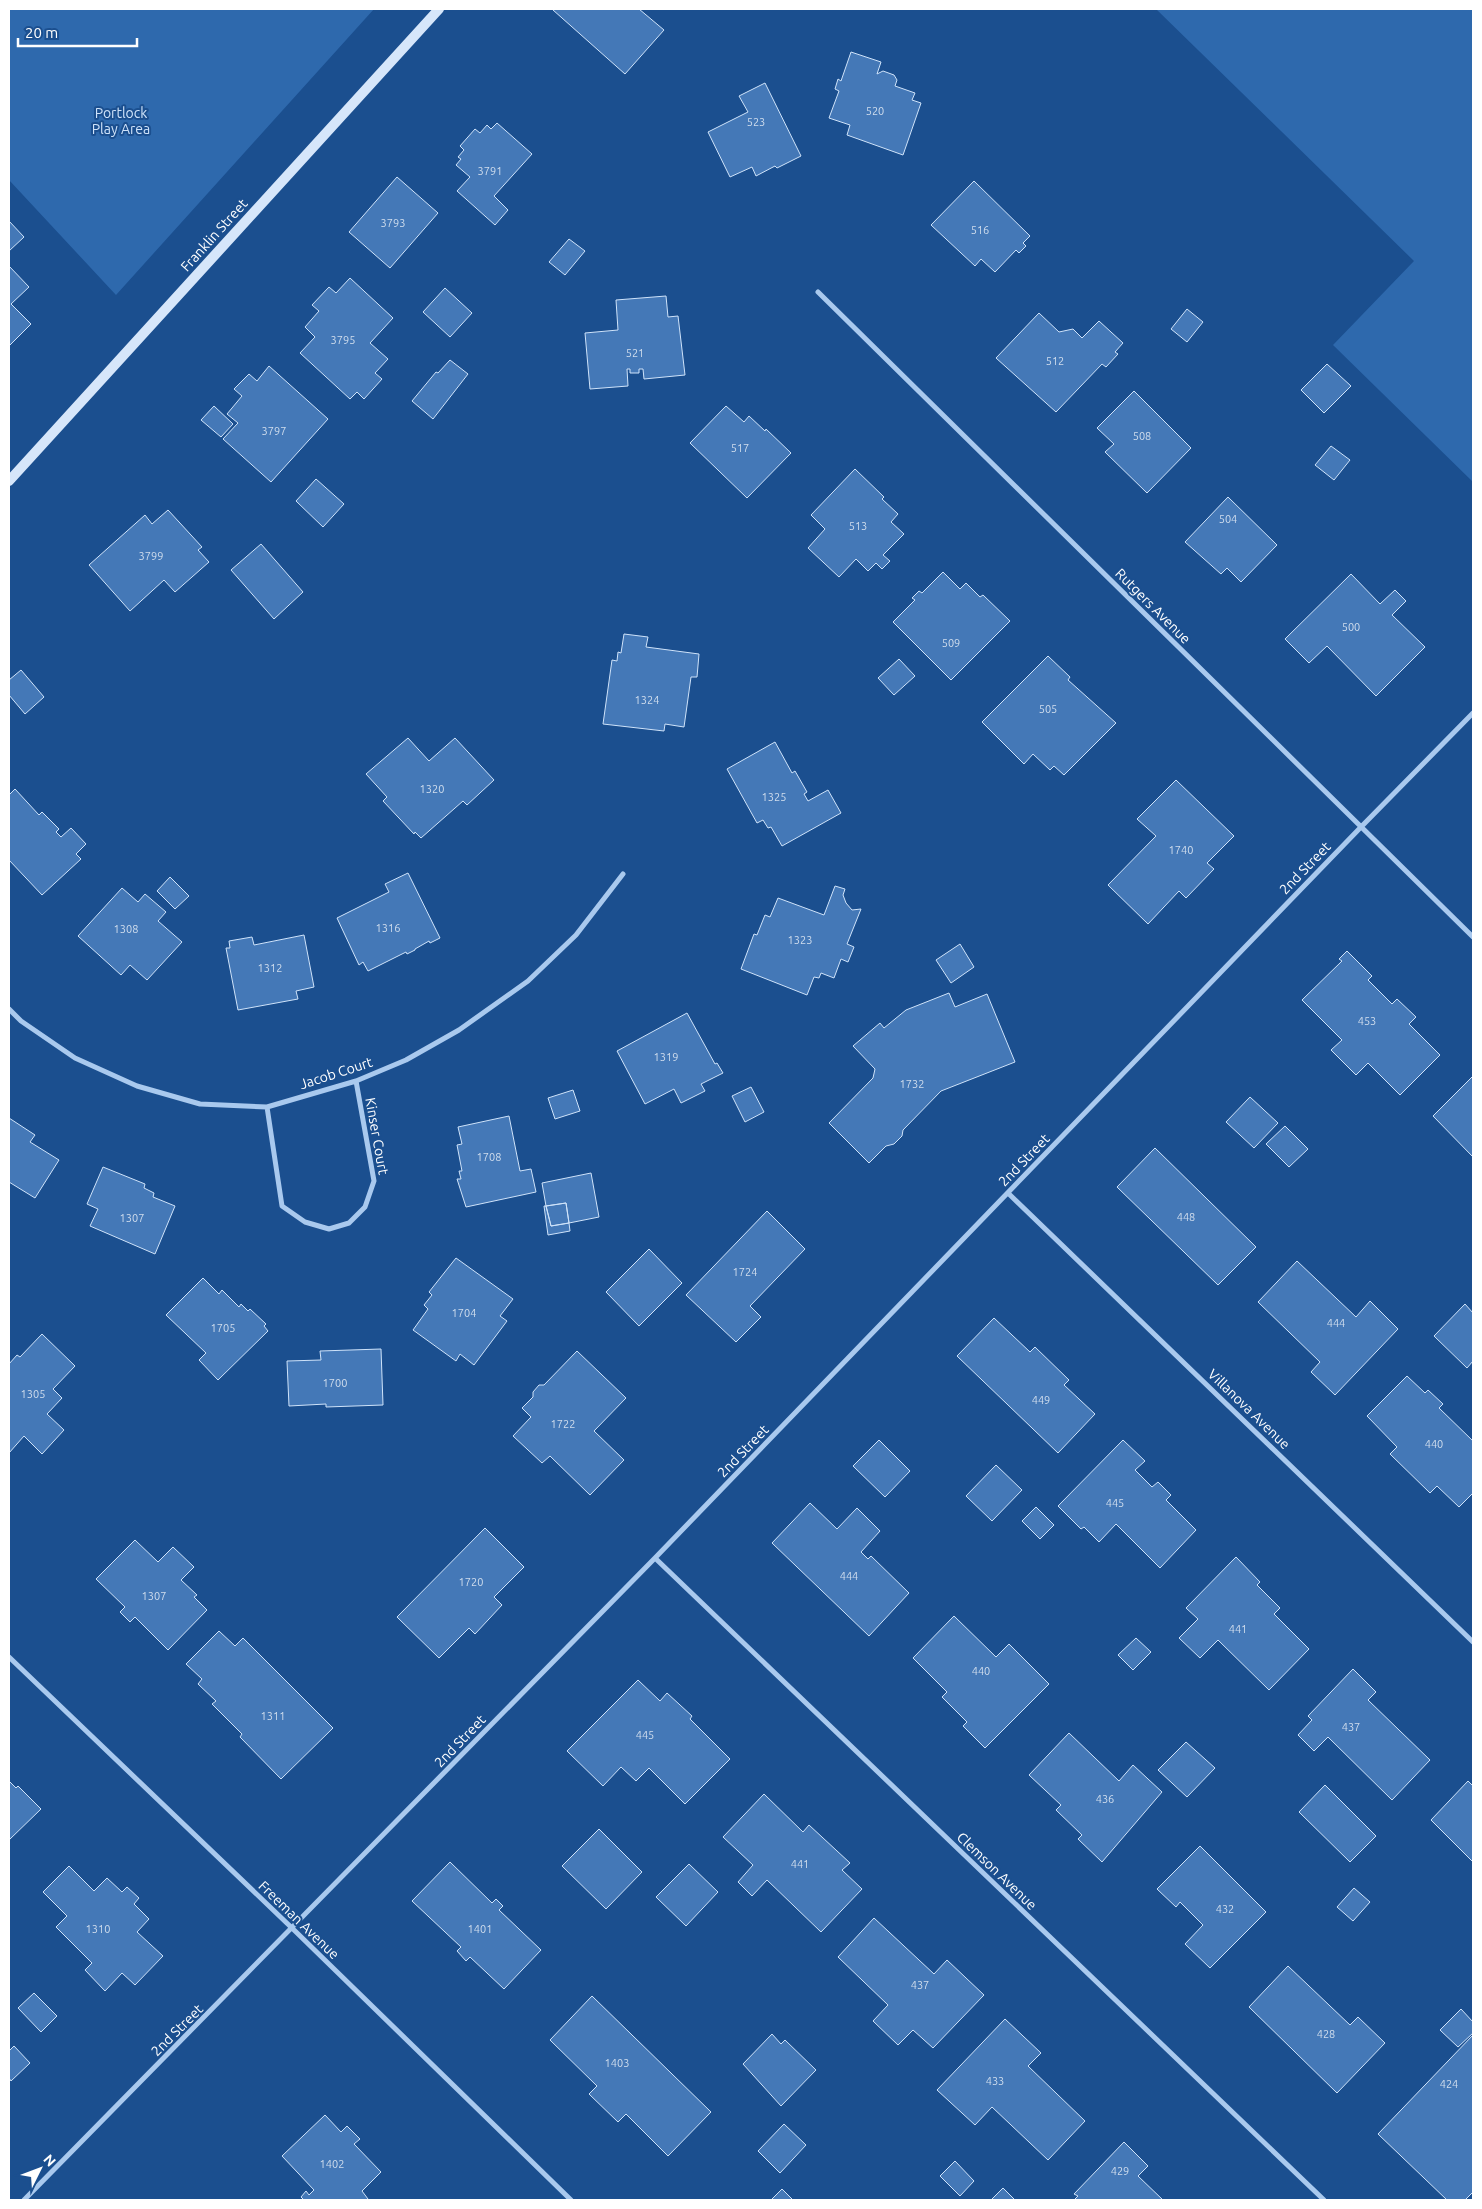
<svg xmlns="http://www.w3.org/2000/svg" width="1482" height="2209" font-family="Ubuntu,sans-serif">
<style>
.green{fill:#2e69ad}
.building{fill:#4478b7;stroke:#cfe3fa}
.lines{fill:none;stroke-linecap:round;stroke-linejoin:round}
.street{stroke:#a9c9ee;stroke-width:5}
.secondary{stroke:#d6e6fa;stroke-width:10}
.labels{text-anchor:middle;stroke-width:4;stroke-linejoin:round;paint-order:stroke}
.number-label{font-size:11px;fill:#d0dded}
.park-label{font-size:14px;fill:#cfe3fa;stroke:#1b4f8f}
.street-label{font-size:14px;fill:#fff;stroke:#1b4f8f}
</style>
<rect width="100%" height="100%" fill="#1b4f8f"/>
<!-- green -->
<path class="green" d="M9,9h365l-258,286 -107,-115z
M1156,9h317v473l-140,-137 81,-84z"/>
<!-- building -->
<path class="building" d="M555,9h84l25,21 -39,44 -72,-64z
M851,52l30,10 -4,12 6,-3 11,4 3,5 -2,6 20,7 -3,7 9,3 -18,52 -56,-20 3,-10 -21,-7 10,-27 -4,-2 3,-10 3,2z
M765,83l36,73 -24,12 -2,-2 -19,10 -4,-9 -22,10 -22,-45 40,-20 -9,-16z
M497,123l35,31 -38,42 14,14 -13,15 -38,-34 13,-14 -14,-12 5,-6 -3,-2 6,-7 -4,-4 15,-17 5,4 7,-8 4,4z
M397,177l41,36 -48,55 -41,-36z
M974,181l56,55 -7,7 3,3 -7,7 -3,-3 -21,22 -14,-13 -6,7 -44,-41z
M9,221l15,16 -15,14z
M569,239l16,12 -20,24 -16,-13z
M9,266l20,21 -18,17 20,20 -22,22z
M350,278l43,40 -23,25 18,16 -13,14 7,6 -18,20 -7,-7 -7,7 -50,-46 15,-16 -10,-10 14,-16 -7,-6 17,-18 7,6z
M445,288l27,25 -22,24 -27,-25z
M666,296l2,21 10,-1 7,59 -41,4 -1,-10h-4v4h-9v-4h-3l1,17 -38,3 -5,-56 33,-3 -2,-30z
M1187,309l16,13 -16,20 -16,-13z
M1039,313l20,19 14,-3 9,9 17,-17 24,22 -8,9 3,2 -12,13 -4,-3 -46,48 -60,-54z
M450,360l18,14 -35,45 -21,-18 24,-29 2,1z
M1327,364l24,22 -27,27 -23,-23z
M269,366l59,53 -57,63 -48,-43 15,-16 -11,-9 15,-18 -8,-7 15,-15 8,7z
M1134,391l57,57 -44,45 -42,-41 9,-8 -17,-16z
M214,406l19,18 -12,13 -20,-17z
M726,406l18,16 5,-6 16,15 1,-2 25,24 -44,45 -57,-55z
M1331,446l19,14 -16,20 -19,-15z
M855,469l29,28 -2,2 16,15 -7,8 13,12 -21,21 7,6 -8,8 -6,-6 -8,8 -12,-12 -17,18 -31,-29 17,-19 -14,-14z
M316,479l28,25 -21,23 -27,-26z
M1228,497l49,48 -36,37 -14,-14 -6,6 -36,-32z
M168,510l34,37 -4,3 11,12 -34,30 -11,-12 -34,31 -41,-46 56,-50 7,9z
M261,544l42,48 -29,27 -43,-49z
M943,572l17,17 6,-6 14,14 3,-2 27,26 -59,59 -58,-58 22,-22 -3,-2 7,-7 3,2z
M1351,574l29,30 15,-14 11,11 -14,14 33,32 -49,49 -49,-50 -18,17 -24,-24z
M624,634l24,3 -2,10 53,7 -2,23h-6l-7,50 -19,-3 -1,7 -61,-7 9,-64 5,1 1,-9 3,1z
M1048,656l22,21 -2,3 48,43 -52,52 -10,-9 -4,4 -17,-16 -9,10 -42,-42z
M899,659l16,17 -21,19 -16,-17z
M21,670l23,27 -19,17 -16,-19v-15z
M408,738l21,23 26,-23 39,42 -27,25 -4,-4 -42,37 -6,-6 -1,2 -31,-33 4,-4 -21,-23z
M775,742l17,31 3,-2 12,21 -3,2 4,7 20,-11 13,23 -59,33 -11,-19 -3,1 -5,-8 -6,3 -30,-54z
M1176,780l58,56 -27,27 7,6 -28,29 -7,-7 -31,33 -40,-39 48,-49 -19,-17z
M15,789l24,26 3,-3 17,17 -3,3 5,5 10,-9 15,16 -10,10 5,5 -39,36 -33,-35v-65z
M408,873l32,65 -10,5 -1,-2 -14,8v1l-8,4 -1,-2 -38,19 -5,-9 -4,3 -22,-47 52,-26 -4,-8z
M170,877l19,19 -14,13 -18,-18z
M835,886l10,3 -2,6 3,8 6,7 9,-1 -14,35 7,3 -6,15 -7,-3 -7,19 -13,-5 -2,5 -5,-1 -7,18 -66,-26 13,-35 3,1 8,-20 5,2 8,-19 46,17z
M122,888l16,14 7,-8 21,18 -8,9 24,21 -35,38 -17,-15 -9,10 -43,-39z
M304,935l10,52 -18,4 2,8 -60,11 -12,-62h4l-1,-7 23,-4 2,8z
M960,944l14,23 -23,16 -15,-23z
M1347,951l25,25 -4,4 24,24 5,-5 19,18 -7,7 31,31 -40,40 -32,-32 -12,12 -25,-25 11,-10 -40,-40 40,-39 -3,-2z
M949,993l6,14 32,-13 28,68 -74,29 -38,39 -1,6 -8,8 -8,2 -17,17 -40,-40 44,-45 2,-9 -22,-23 27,-23 4,5 22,-18z
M687,1013l28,51 2,-1 6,10 -22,11 4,7 -24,12 -7,-14 -29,15 -28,-53z
M1473,1076v81l-40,-41z
M751,1087l13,25 -19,10 -13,-26z
M573,1090l7,21 -25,8 -7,-21z
M1250,1097l28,26 -24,25 -28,-26z
M509,1116l11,55 11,-2 5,23 -70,15 -9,-28h4l-2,-8h3l-5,-26 5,-1 -4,-17z
M9,1118l26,17 -5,7 29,18 -24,38 -26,-16z
M1285,1126l23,23 -19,18 -23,-23z
M1155,1148l101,99 -38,38 -101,-98z
M103,1167l42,17 -1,4 10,5 -1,4 22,9 -20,48 -65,-28 8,-17 -11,-5z
M591,1173l8,44 -30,6 -3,-20 -20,3 -4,-23z
M566,1203l3,20 -18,3 -5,-20z
M544,1206h2l5,20 18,-3 1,8 -22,4z
M767,1211l38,38 -55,57 11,11 -25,25 -50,-47z
M649,1249l33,34 -43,43 -33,-34z
M456,1258l57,41 -13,17 7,5 -33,44 -14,-11 -4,7 -43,-31 15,-21 -4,-4 8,-10 -3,-3z
M1297,1261l59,56 14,-16 28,28 -63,66 -24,-23 9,-10 -62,-60z
M203,1278l16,16 3,-4 17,17 2,-3 7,7 2,-2 16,15 -2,2 4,5 -50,49 -19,-20 7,-7 -40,-38z
M1465,1304l8,9v48l-6,7 -33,-32z
M994,1318l36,34 5,-5 34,33 -5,5 31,29 -37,39 -101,-97z
M42,1334l33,32 -22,23 9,9 -15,16 17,16 -22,24 -18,-18 -15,17v-89l8,-9 3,2z
M381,1349l2,56 -57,2v-3l-37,2 -2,-45 34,-1 -1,-9z
M577,1351l49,47 -32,33 30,29 -34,35 -40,-39 -8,7 -29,-27 18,-19 -9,-9 11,-11v-5l6,-7h5z
M1407,1376l18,17 3,-3 15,14 -4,4 34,33v52l-14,14 -22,-21 -7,7 -40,-39 7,-7 -30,-31z
M879,1440l31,31 -25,26 -32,-31z
M1123,1440l22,21 -10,9 17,17 6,-5 13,13 -5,5 30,30 -36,38 -44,-44 -17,18 -15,-15 -3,2 -23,-23z
M996,1465l26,25 -30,31 -26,-25z
M810,1503l27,26 20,-21 23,23 -19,21 7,7 3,-3 38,37 -40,43 -97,-93z
M1036,1507l18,18 -14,14 -18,-18z
M485,1528l39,39 -30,30 8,8 -27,29 -6,-6 -30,30 -42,-41z
M135,1540l23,22 15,-15 21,20 -13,13 16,15 -3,2 13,13 -39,40 -33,-33 -5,5 -10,-10 5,-5 -29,-28z
M1236,1557l24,25 -3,3 23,23 -6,6 35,35 -40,41 -51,-50 -18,18 -21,-20 19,-19 -12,-11z
M954,1616l42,41 13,-13 40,40 -64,64 -22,-22 4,-4 -25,-25 5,-5 -34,-34z
M219,1631l16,15 8,-8 90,90 -52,51 -41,-42 2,-3 -30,-30 4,-3 -18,-17 4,-5 -16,-15z
M1136,1638l15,14 -18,18 -15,-15z
M1353,1669l23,23 -8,8 62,60 -38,40 -64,-63 -14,14 -16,-16 14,-15 -4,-4z
M638,1680l22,21 7,-8 25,23 -2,3 40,40 -45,45 -36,-36 -13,13 -15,-14 -18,19 -36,-35z
M1069,1733l50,48 14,-16 29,27 -60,70 -24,-23 4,-4 -26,-25 5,-5 -32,-30z
M1186,1742l29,26 -28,29 -29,-27z
M9,1781l7,7 2,-2 23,23 -32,31z
M1468,1781l5,5v76l-42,-42z
M1325,1785l51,51 -26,26 -51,-50z
M764,1794l39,38 6,-7 41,38 -8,7 20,19 -41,43 -54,-52 -15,16 -14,-14 15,-17 -30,-28z
M599,1829l43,43 -36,37 -44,-43z
M1200,1846l66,66 -56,56 -25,-24 18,-19 -23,-23 -4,5 -19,-18z
M450,1862l42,41 4,-4 7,7 -4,4 42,40 -37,39 -34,-32 -4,4 -9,-10 4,-4 -49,-46z
M689,1864l29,28 -32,34 -30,-29z
M69,1866l25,25 13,-13 15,14 5,-5 12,11 -5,6 15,15 -12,13 26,24 -28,29 -13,-12 -17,18 -20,-21 7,-7 -36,-36 11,-11 -24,-24z
M1354,1888l16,14 -17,19 -16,-14z
M874,1918l60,56 13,-14 37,35 -51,53 -20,-18 -15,15 -25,-24 15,-16 -50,-48z
M1288,1966l62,59 8,-8 27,26 -48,50 -88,-86z
M34,1993l23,23 -16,16 -23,-24z
M592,1996l119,116 -43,44 -42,-42 -8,8 -29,-28 8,-8 -47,-46z
M1461,2009l12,13v11l-15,14 -18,-17z
M1005,2019l36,34 -13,13 57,55 -37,39 -56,-53 -17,18 -38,-35z
M772,2034l9,10 4,-4 31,30 -35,36 -38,-42z
M1473,2035v157l-8,8h-18l-69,-66z
M14,2046l16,17 -19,18 -2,-3v-27z
M325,2115l16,17 6,-6 13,13 -6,5 27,28 -19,19 6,8 -2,1h-62l-3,-3 5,-6 3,4 5,-5 -32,-34z
M784,2124l22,21 -26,28 -22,-22z
M1124,2142l24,24 -10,10 25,24h-89l4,-4 -4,-2z
M955,2161l19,20 -14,15 -20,-20z
M1003,2188l12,12h-24z
M782,2189l11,11h-22z"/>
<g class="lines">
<!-- street -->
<path class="street" d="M818,292l655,645
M9,1009l12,12 54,37 62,28 63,18 67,3 89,-26 50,-21 53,-30 69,-49 48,-46 47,-61
M267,1107l15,99 23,16 24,7 20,-6 16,-16 9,-26 -18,-100
M1008,1193l465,449
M655,1558l669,642
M9,1657l284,272 278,271
M24,2200l631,-642 706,-731 112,-114"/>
<!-- secondary -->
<path class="secondary" d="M9,481l430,-472"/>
</g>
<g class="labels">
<!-- number labels -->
<g class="number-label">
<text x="875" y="115">520</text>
<text x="756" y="126">523</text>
<text x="490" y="175">3791</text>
<text x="393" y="227">3793</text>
<text x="980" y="234">516</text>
<text x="343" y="344">3795</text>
<text x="635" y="357">521</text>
<text x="1055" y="365">512</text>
<text x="274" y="435">3797</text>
<text x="1142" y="440">508</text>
<text x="740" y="452">517</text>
<text x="1228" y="523">504</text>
<text x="858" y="530">513</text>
<text x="151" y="560">3799</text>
<text x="1351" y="631">500</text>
<text x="951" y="647">509</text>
<text x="647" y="704">1324</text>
<text x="1048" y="713">505</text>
<text x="432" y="793">1320</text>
<text x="774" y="801">1325</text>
<text x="1181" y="854">1740</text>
<text x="388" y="932">1316</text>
<text x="126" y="933">1308</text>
<text x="800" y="944">1323</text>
<text x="270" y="972">1312</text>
<text x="1367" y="1025">453</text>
<text x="666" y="1061">1319</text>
<text x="912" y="1088">1732</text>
<text x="489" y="1161">1708</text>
<text x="1186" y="1221">448</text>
<text x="132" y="1222">1307</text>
<text x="745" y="1276">1724</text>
<text x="464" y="1317">1704</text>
<text x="1336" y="1327">444</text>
<text x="223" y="1332">1705</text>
<text x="335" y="1387">1700</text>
<text x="33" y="1398">1305</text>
<text x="1041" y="1404">449</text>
<text x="563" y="1428">1722</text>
<text x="1434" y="1448">440</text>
<text x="1115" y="1507">445</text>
<text x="849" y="1580">444</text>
<text x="471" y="1586">1720</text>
<text x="154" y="1600">1307</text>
<text x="1238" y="1633">441</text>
<text x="981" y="1675">440</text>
<text x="273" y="1720">1311</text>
<text x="1351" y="1731">437</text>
<text x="645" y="1739">445</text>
<text x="1105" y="1803">436</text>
<text x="800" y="1868">441</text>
<text x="1225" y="1913">432</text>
<text x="98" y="1933">1310</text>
<text x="480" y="1933">1401</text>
<text x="920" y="1989">437</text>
<text x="1326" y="2038">428</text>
<text x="617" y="2067">1403</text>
<text x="995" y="2085">433</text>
<text x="1449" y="2088">424</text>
<text x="332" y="2168">1402</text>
<text x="1120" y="2175">429</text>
</g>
<!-- park labels -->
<g class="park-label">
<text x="121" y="118">Portlock<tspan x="121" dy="16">Play Area</tspan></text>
</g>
<!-- street labels -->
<g class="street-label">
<text transform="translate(214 235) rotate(-48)" y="5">Franklin Street</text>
<text transform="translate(1153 606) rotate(45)" y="5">Rutgers Avenue</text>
<text transform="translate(1305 868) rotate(-46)" y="5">2nd Street</text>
<text transform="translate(336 1073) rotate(-18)" y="5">Jacob Court</text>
<text transform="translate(377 1136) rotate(80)" y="5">Kinser Court</text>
<text transform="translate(1024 1160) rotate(-46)" y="5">2nd Street</text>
<text transform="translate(1249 1409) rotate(44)" y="5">Villanova Avenue</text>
<text transform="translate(743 1451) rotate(-46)" y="5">2nd Street</text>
<text transform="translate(460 1741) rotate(-46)" y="5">2nd Street</text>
<text transform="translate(997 1871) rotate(44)" y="5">Clemson Avenue</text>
<text transform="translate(299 1920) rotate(44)" y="5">Freeman Avenue</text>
<text transform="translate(177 2030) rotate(-45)" y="5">2nd Street</text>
</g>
</g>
<!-- border -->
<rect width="1482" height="2209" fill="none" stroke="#ffffff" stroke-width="20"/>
<!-- north arrow -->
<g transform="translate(40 2169) rotate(48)" stroke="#1b4f8f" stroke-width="4" paint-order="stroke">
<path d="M0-4L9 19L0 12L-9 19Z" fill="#ffffff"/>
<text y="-8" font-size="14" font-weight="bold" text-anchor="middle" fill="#ffffff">N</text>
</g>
<!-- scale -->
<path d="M18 38v8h119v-8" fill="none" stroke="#ffffff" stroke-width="2.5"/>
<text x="25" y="38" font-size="15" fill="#ffffff" stroke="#1b4f8f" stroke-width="4" paint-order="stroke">20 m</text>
</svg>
